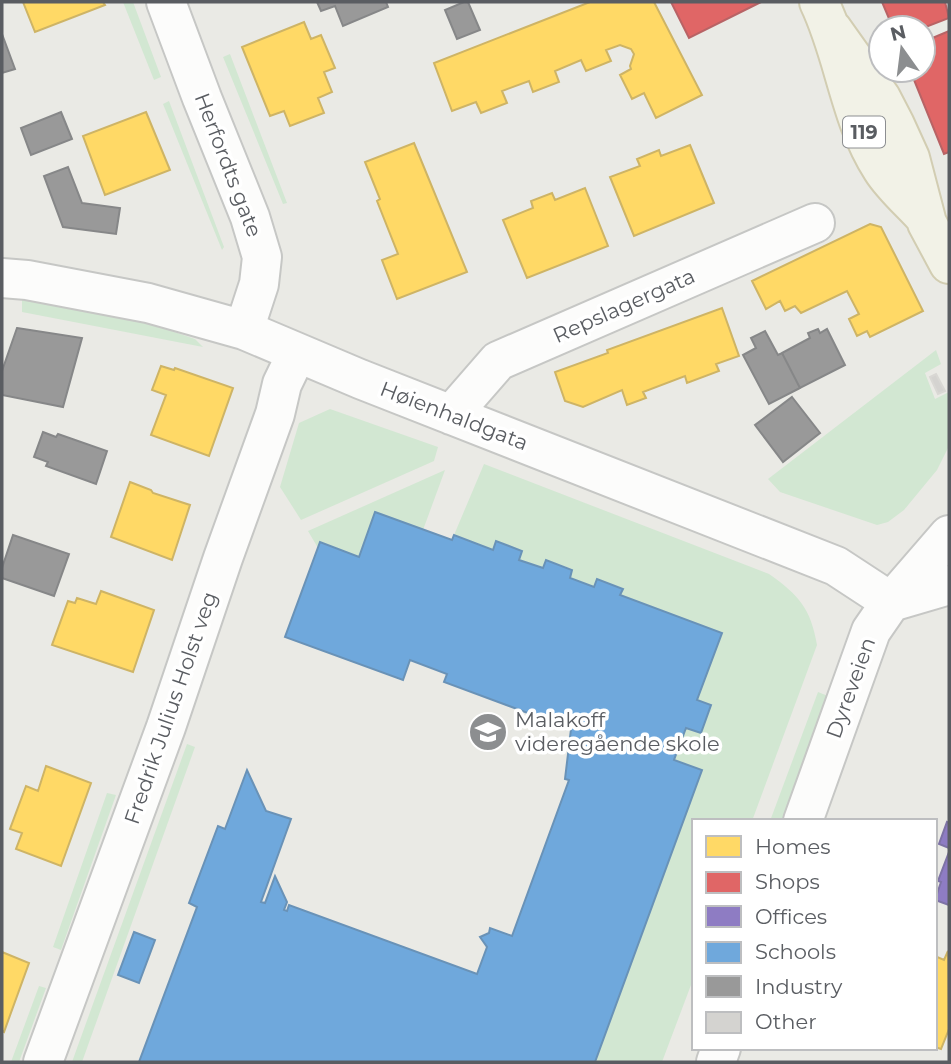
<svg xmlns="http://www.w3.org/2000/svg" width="951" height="1064" font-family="Montserrat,sans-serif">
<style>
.green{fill:#d2e7d2}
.homes{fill:#ffd966;stroke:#ceb465;stroke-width:2}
.shops{fill:#e06666;stroke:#b86365;stroke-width:2}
.offices{fill:#8e7cc3;stroke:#7e73a6;stroke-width:2}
.schools{fill:#6fa8dc;stroke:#6992b7;stroke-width:2}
.industry{fill:#999;stroke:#868788;stroke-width:2}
.building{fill:#d4d3d0;stroke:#d9d8d4;stroke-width:2}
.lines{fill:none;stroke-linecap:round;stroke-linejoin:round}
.minor-casing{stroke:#c6c7c5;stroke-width:42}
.major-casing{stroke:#d2cdb2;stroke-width:42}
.minor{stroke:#fcfcfb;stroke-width:38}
.major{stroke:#f2f2e7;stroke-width:38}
.labels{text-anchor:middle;stroke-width:7;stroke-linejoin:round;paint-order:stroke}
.shield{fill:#fff;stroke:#8c8e91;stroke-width:2}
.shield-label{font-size:19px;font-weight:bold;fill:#5a5d62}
.street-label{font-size:21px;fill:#5a5d62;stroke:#fff}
.poi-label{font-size:21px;fill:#5a5d62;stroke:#fff;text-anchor:start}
</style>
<rect width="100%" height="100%" fill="#eaeae5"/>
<!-- green -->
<path class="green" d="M123,2h10l28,75 -7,3z
M230,54l57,149 -4,1 -60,-147z
M169,101l55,146 -2,3 -59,-146z
M22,297l100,17 73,25 8,8 -181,-35z
M936,350l5,14 -16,9 10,26 14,-7v54l-12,24 -33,40 -16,12 -11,3 -97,-33 -12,-13z
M330,409l108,38 -4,14 -133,59 -21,-33 19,-64z
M484,464l285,110c30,21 42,35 48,71l-65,176h-58v156l-32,85h-67l107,-291 -28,-11 12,-32 15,5 10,-28 -14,-5 -77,-105 2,-7 -25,-9 -3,8 -24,-9 2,-9 -26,-9 -3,8 -24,-8 -23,-18 -3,8 -39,-15z
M445,470l-22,60 -48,-17 -16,44 -38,-15 -3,6 -10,-17z
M818,692l10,4 -43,125h-15z
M187,744l8,3 -113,315h-10z
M107,793l9,2 -55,155 -8,-3z
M39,986l7,2 -27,74h-8z"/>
<!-- homes -->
<path class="homes" d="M23,2h80l2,3 -70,27z
M590,2h64l48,93 -46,23 -12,-25 -12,6 -12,-24 11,-6 -1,-3 4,-12 -3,-5 -11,-4 -14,5 5,11 -25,10 -5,-11 -26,11 4,11 -26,10 -4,-11 -27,10 5,12 -26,10 -5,-11 -24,9 -18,-48z
M304,22l7,17 10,-4 14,33 -11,4 8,20 -14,6 6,15 -34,13 -6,-15 -14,5 -28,-69z
M146,112l24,58 -65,25 -22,-59z
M414,143l53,129 -70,27 -15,-39 16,-6 -21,-53 3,-2 -15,-37z
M690,145l24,58 -80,33 -24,-59 30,-11 -3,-7 22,-9 2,6z
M585,188l23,58 -81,32 -24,-58 30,-12 -2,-7 21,-8 3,7z
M870,224l11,3 42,84 -53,26 -3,-6 -10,5 -8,-17 10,-5 -12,-23 -46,22 -6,-7 -10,5 -5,-10 -14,8 -14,-28z
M722,308l17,48 -23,8 3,7 -32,12 -2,-7 -42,16 3,6 -19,7 -5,-15 -39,17 -18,-6 -10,-29 53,-19 -1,-3z
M161,366l13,4 1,-2 58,20 -24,68 -58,-21 15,-40 -14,-5z
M130,482l21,8 2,3 37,12 -18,55 -61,-23z
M101,591l53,19 -21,62 -81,-27 16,-44 7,2 2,-5 19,6z
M46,766l45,17 -30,83 -45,-17 6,-16 -12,-4 16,-43 12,5z
M948,951l1,78 -8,20 -6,-2v-91l9,4z
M2,952l27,11 -25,69 -2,-1z"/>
<!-- shops -->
<path class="shops" d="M671,2h90l-72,36z
M882,2h63l4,16 -26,10h-30z
M949,31v121l-5,2 -34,-84h13v-28z"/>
<!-- offices -->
<path class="offices" d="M947,822l2,1v25l-10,-4z
M949,852v53l-14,-5 6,-18 -3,-1z"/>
<!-- schools -->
<path class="schools" d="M375,512l77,28 2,-5 39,15 3,-9 26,10 -3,9 24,8 3,-8 26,10 -2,8 24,9 3,-8 26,10 -3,6 102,38 -25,67 14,5 -10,28 -15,-5 -12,32 28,10 -107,292h-456l58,-155 -8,-4 29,-77 7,3 22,-59 19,41 25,8 -30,83 4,1 10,-27 12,26 -3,8 3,1 2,-6 188,69 10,-27 -7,-10 9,-4 1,-5 22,8 57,-156 -4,-1 6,-50 -127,-47 3,-8 -37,-14 -7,20 -118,-43 35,-95 39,15z
M134,932l21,8 -16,43 -21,-8z"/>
<!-- industry -->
<path class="industry" d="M317,2h69l2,5 -45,19 -8,-20 -14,5z
M464,2h4l12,28 -23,9 -12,-29z
M2,34l13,35 -13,4z
M61,112l11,27 -41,16 -10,-27z
M68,167l14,36 38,5 -4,26 -53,-7 -19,-51z
M17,328l65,10 -19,69 -61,-12v-24z
M818,329l2,4 7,-4 18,36 -45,23 -18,-35 28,-15 -2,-5z
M765,331l13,24 4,-2 18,35 -31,16 -26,-49 13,-7 -5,-10z
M792,397l28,36 -37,29 -28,-37z
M43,432l13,5 2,-3 49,17 -11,33 -50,-18 2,-4 -14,-5z
M13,535l56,19 -15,42 -52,-18v-10z"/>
<!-- building -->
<path class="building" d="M936,374l9,17 -7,3 -8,-17z"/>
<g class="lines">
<defs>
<path id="minor" d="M166,2l36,96 48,119 12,40 -3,27 -15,46
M2,278l25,2 121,23 96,27 116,49 476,187 55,36
M451,415l47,-54 317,-138
M891,602l58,-17
M803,821l68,-190 20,-29 58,-67
M43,1062l123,-335 57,-169 52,-144 7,-30 15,-31
M716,1062l5,-14"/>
<path id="major" d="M819,2c26,54 30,116 63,167 10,16 27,31 40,45
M832,29l49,69 14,27 15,33 17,65 22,41"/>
</defs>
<!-- minor casing -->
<use href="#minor" class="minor-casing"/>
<!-- major casing -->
<use href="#major" class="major-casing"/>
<!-- minor -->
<use href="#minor" class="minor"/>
<!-- major -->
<use href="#major" class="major"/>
</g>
<!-- icons -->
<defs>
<symbol id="school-disc" viewBox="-11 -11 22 22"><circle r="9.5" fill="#8c8e90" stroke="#fff"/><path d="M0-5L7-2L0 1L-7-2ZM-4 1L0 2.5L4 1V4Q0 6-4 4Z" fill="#fff"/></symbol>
</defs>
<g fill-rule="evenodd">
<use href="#school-disc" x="466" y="710" width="44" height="44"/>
</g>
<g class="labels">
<!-- shield labels -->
<rect class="shield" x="843" y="116.5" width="42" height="31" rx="5"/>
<g class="shield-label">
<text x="864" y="139">119</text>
</g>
<!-- street labels -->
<g class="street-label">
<text transform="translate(228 165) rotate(69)" y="7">Herfordts gate</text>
<text transform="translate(624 306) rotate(-24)" y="7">Repslagergata</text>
<text transform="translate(454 416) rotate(21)" y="7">Høienhaldgata</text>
<text transform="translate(851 688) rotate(-70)" y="7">Dyreveien</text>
<text transform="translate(171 708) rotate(-71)" y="7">Fredrik Julius Holst veg</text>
</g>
<!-- poi labels -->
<g class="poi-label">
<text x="515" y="727">Malakoff<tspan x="515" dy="24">videregående skole</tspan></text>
</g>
</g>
<!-- border -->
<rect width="951" height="1064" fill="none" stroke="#5a5d62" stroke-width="7"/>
<!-- legend -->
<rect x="692" y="819" width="245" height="231" fill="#ffffff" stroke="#bdbec0" stroke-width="2"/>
<rect x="706" y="836" width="35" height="21" fill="#ffd966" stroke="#bdbec0" stroke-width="2"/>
<text x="755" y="854" font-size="21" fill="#5a5d62">Homes</text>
<rect x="706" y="872" width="35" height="21" fill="#e06666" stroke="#bdbec0" stroke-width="2"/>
<text x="755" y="889" font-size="21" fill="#5a5d62">Shops</text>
<rect x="706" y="906" width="35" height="21" fill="#8e7cc3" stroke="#bdbec0" stroke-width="2"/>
<text x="755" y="924" font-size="21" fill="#5a5d62">Offices</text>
<rect x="706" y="942" width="35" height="21" fill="#6fa8dc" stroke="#bdbec0" stroke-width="2"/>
<text x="755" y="959" font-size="21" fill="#5a5d62">Schools</text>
<rect x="706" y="976" width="35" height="21" fill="#999999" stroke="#bdbec0" stroke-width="2"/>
<text x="755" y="994" font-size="21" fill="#5a5d62">Industry</text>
<rect x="706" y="1012" width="35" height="21" fill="#d4d3d0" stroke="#bdbec0" stroke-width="2"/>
<text x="755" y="1029" font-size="21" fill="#5a5d62">Other</text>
<!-- north arrow -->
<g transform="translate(902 49) rotate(346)"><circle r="33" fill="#ffffff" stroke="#bdbec0" stroke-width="2"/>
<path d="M0-5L12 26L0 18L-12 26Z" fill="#8c8e90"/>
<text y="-10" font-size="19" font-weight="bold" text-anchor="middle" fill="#5a5d62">N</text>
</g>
</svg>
